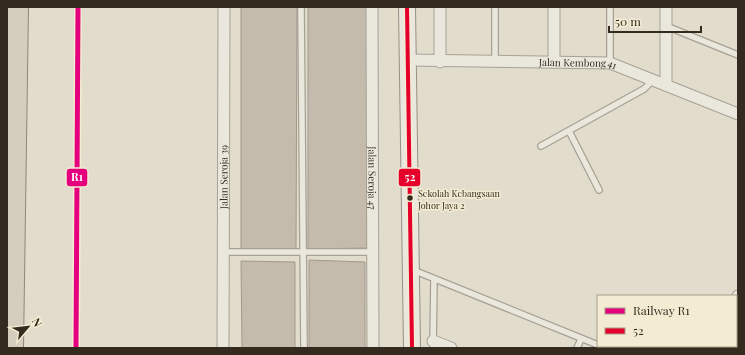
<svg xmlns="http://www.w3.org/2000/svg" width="745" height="355" font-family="'Playfair Display',serif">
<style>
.building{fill:#c5bbad;stroke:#a2988c}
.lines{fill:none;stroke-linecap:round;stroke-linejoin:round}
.lane-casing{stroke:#a7a195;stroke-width:8}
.street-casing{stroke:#a7a195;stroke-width:13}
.secondary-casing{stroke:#969085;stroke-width:18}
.highway-casing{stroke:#8d877c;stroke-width:22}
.lane{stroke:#eae7dd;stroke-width:5.5}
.street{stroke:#eae7dd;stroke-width:11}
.secondary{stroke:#eae7dd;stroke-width:16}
.highway{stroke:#d5cdbd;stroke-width:20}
.bus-1-casing{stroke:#f3ebd2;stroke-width:7}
.bus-1{stroke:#e4002b;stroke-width:4}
.rail-1-casing{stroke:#f3ebd2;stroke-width:8}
.rail-1{stroke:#e5007d;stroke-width:5}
.bus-dot{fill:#352a1e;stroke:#f3ebd2;stroke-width:1.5}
.labels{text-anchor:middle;stroke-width:3;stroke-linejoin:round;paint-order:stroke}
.bus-label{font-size:9px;fill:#352a1e;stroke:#f3ebd2;text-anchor:start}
.street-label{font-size:10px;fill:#352a1e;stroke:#f3ebd2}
.line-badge{stroke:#f3ebd2;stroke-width:1.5}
.badge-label{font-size:11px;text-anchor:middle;font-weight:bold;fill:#fff}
</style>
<rect width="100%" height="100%" fill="#e2dccc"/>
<!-- building -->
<path class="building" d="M241,7h56l-1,242 -55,1z
M308,7h59v241l-59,1z
M309,260l56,2v86h-56z
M241,261l54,1v86h-53z"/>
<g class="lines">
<defs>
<path id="lane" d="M301,7l3,341
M666,26l72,29
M495,62v-55
M610,63v-56
M569,131l30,59
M541,146l103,-57 9,-9
M223,252h150
M413,270l185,75
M736,344l2,1
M433,348l1,-69
M577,348l4,-9"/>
<g id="street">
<path id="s1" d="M372,7l1,341"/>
<path d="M440,7v55"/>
<path id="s2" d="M408,60l202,3 128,51"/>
<path d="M554,62v-55"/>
<path d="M666,85v-78"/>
<path d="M736,300l2,-4"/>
<path d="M433,341l18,7"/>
<path id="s3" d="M223,348l1,-341"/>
<path d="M716,348l1,-2"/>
</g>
<path id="secondary" d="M407,7l5,341"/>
<path id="highway" d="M13,348l5,-341"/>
</defs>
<!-- lane casing -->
<use href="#lane" class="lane-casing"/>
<!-- street casing -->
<use href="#street" class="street-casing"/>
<!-- secondary casing -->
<use href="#secondary" class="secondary-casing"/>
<!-- highway casing -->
<use href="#highway" class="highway-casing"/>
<!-- lane -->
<use href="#lane" class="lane"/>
<!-- street -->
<use href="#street" class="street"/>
<!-- secondary -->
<use href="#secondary" class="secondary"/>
<!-- highway -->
<use href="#highway" class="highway"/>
<defs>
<path id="bus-1" d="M407,7l5,341"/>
</defs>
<!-- bus-1 casing -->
<use href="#bus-1" class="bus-1-casing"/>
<!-- bus-1 -->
<use href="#bus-1" class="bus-1"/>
<defs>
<path id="rail-1" d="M76,348l2,-341"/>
</defs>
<!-- rail-1 casing -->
<use href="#rail-1" class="rail-1-casing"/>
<!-- rail-1 -->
<use href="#rail-1" class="rail-1"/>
</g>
<!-- markers -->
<circle class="bus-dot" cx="410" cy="198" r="3.5"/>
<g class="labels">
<!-- bus labels -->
<g class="bus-label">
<text x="418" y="197">Sekolah Kebangsaan<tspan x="418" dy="12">Johor Jaya 2</tspan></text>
</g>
<!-- street labels -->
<g class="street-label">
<text dy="4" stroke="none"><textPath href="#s2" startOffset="170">Jalan Kembong 41</textPath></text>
<text dy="4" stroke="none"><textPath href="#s3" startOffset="171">Jalan Seroja 39</textPath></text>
<text dy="4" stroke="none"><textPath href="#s1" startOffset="171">Jalan Seroja 47</textPath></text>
</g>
</g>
<g class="line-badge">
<rect x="66" y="168" width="22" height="19" rx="4" fill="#e5007d"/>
<rect x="398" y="168" width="23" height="19" rx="4" fill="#e4002b"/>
</g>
<g class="badge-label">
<text x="77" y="181">R1</text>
<text x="410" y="181">52</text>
</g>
<!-- border -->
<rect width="745" height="355" fill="none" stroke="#352a1e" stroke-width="16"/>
<!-- legend -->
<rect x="597" y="295" width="140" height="52" fill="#f3ebd2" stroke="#a79e8a"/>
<rect x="605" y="308" width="20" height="6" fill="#e5007d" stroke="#a79e8a"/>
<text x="633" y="315" font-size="12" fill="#352a1e">Railway R1</text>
<rect x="605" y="328" width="20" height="6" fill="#e4002b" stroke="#a79e8a"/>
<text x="633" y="335" font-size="12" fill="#352a1e">52</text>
<!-- north arrow -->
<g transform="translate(28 327) rotate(62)" stroke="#f3ebd2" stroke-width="3" paint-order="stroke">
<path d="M0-3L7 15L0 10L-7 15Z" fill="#352a1e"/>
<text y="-6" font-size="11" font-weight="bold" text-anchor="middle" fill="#352a1e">N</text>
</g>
<!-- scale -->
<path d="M609 26v6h92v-6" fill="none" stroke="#352a1e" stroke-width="2"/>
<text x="615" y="26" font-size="12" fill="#352a1e" stroke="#f3ebd2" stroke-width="3" paint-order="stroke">50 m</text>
</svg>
